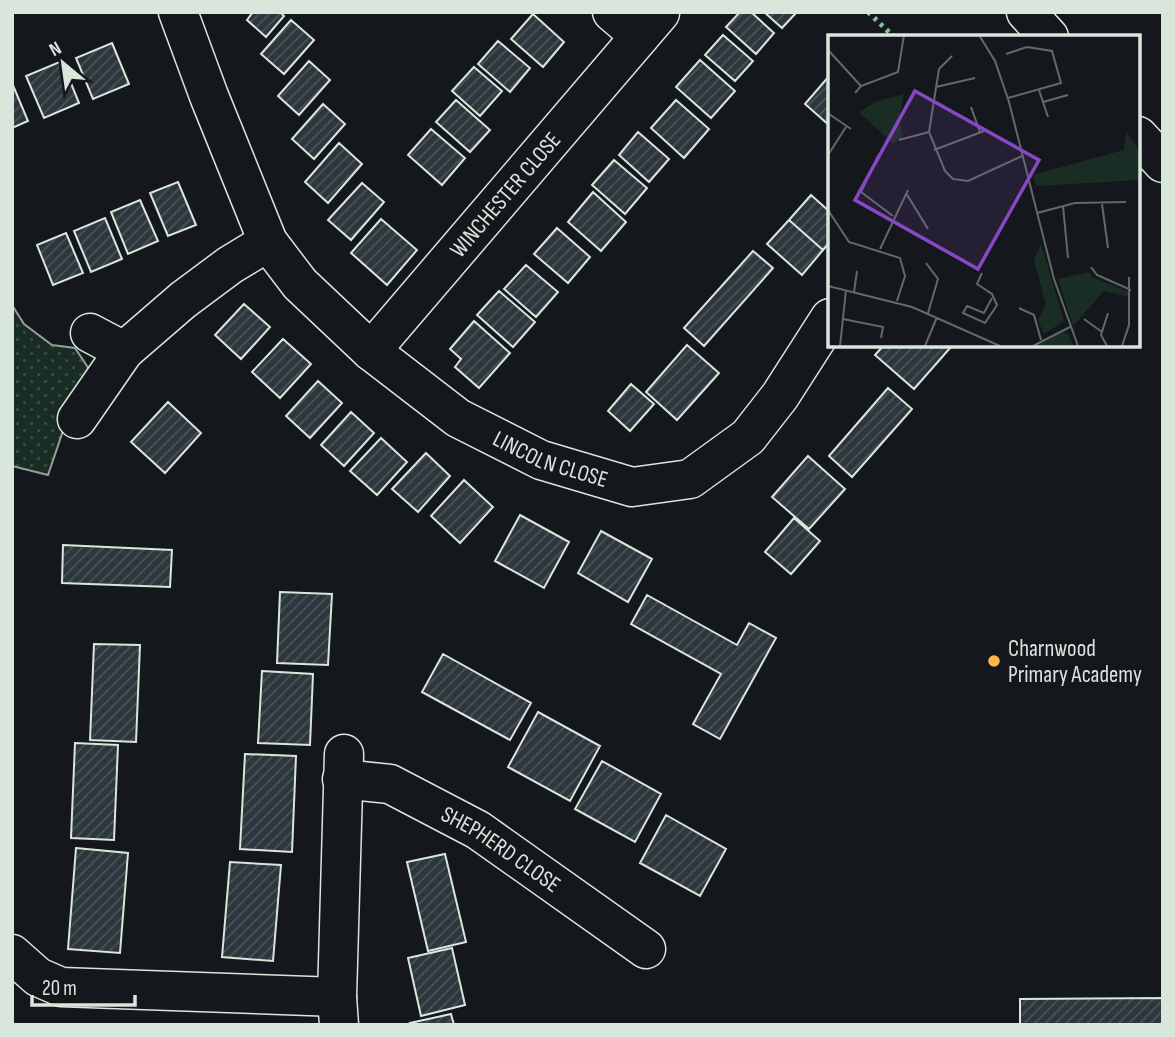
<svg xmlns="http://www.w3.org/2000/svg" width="1175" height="1037" font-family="'Sofia Sans Condensed',sans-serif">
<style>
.grass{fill:url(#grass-dots);stroke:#939e99;stroke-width:2}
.building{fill:url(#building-hatch);stroke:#d8e6dc;stroke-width:2}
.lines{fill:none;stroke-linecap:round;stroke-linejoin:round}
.minor-casing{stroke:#d8e6dc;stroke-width:41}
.highway-casing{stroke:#d8e6dc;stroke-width:41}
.minor{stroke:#14181c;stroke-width:38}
.highway{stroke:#14181c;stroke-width:38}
.hedge{stroke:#8ac095;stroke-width:5;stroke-dasharray:3.5 5;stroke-linecap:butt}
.poi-dot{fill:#ffb74d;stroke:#14181c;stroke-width:2.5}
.labels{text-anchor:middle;stroke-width:5;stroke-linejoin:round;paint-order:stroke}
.street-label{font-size:23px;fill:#d8e6dc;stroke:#14181c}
.poi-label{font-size:23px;fill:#d8e6dc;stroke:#14181c;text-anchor:start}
.inset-road{fill:none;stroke:#626a69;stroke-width:2}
.view{fill:#8948c3;fill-opacity:0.15;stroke:#8948c3;stroke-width:3.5}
.inset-edge{fill:none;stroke:#d8e6dc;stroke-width:3.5}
</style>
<defs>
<pattern id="grass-dots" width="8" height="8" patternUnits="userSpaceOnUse" patternTransform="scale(1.75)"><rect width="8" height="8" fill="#1a2d24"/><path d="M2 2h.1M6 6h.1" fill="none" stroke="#3b4b43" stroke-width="1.8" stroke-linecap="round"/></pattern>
<pattern id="building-hatch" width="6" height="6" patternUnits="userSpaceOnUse" patternTransform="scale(1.75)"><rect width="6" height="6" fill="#2c363c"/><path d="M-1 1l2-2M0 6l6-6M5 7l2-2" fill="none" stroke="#4a5358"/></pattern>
</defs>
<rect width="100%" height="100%" fill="#14181c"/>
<!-- grass -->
<path class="grass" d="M12,305l12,19 28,21 23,3 22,33 -32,44 -17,50 -36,-9z"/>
<!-- building -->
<path class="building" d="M253,12h27l4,4 -18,21 -19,-17z
M740,12h11l23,21 -18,21 -30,-27z
M764,12h33l-15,16z
M533,14l31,28 -21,25 -32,-28z
M291,20l23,20 -30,34 -23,-20z
M723,35l30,26 -18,20 -30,-26z
M498,41l32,27 -20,24 -32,-28z
M112,43l17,41 -36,15 -17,-41z
M700,60l35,31 -24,27 -35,-31z
M62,61l17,42 -35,15 -18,-42z
M309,61l21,19 -31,35 -21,-19z
M474,67l28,24 -22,25 -28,-25z
M830,75v51l-25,-22z
M12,83l16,38 -16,7z
M456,100l34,30 -20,22 -34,-30z
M676,100l33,29 -25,29 -33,-30z
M323,104l22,20 -31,35 -22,-20z
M431,129l34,29 -23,27 -34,-30z
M638,132l31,27 -20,23 -30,-27z
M339,143l23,21 -34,39 -23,-21z
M614,160l33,28 -22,26 -33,-29z
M178,182l18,43 -28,11 -18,-43z
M362,183l22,19 -33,38 -23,-20z
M593,192l33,30 -25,29 -33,-29z
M811,195l19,17v30l-7,8 -34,-30z
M140,200l18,41 -30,13 -17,-42z
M105,218l17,41 -31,13 -17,-41z
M381,219l36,31 -30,35 -36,-32z
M789,220l34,30 -21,25 -35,-31z
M557,228l33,29 -22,26 -34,-29z
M66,233l17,40 -30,12 -16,-40z
M753,251l20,17 -69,78 -20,-18z
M526,265l32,27 -22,25 -32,-28z
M499,291l36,31 -22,25 -36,-32z
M244,304l26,23 -29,32 -26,-24z
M474,321l36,32 -31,35 -24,-21 6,-8 -11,-10z
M283,339l28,25 -31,34 -28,-26z
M687,345l32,28 -42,47 -31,-28z
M884,345h63l3,3 -36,41 -39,-34z
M318,381l24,22 -32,35 -24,-22z
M631,384l23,20 -24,27 -22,-20z
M888,388l24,21 -60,68 -23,-21z
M168,402l33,31 -36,40 -34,-31z
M351,412l23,21 -30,33 -23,-21z
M381,438l26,24 -30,33 -27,-24z
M426,453l24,23 -32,36 -26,-23z
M808,456l37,33 -36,40 -37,-32z
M464,480l29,27 -33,36 -29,-27z
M520,515l49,27 -25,46 -49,-27z
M794,518l26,23 -29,33 -26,-22z
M601,531l51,28 -24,43 -50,-29z
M63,545l109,5 -2,37 -108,-4z
M280,592l52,2 -4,71 -51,-2z
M647,595l90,50 12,-22 27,15 -56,101 -27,-15 28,-50 -90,-50z
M94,644l46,1 -4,97 -46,-2z
M443,654l88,49 -21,37 -88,-48z
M262,671l51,3 -3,71 -52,-2z
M538,712l62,34 -30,55 -62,-34z
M75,743l43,2 -4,95 -43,-2z
M245,754l51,2 -4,96 -52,-3z
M602,761l59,33 -26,48 -60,-33z
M666,815l60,34 -26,47 -60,-33z
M76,848l52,5 -8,100 -52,-4z
M445,854l21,88 -38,9 -21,-89z
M230,862l51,3 -8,96 -51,-4z
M452,948l13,57 -44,11 -13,-58z
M1163,998v27h-143v-26z
M451,1014l3,11h-43l-1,-2z"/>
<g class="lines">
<defs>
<g id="minor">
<path id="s1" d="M178,12l31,84 59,146 32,42 71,67 87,67 83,42 91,27 58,-8 58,-42 32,-41 50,-78"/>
<path d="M612,12l28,24"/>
<path d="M90,333l34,18"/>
<path id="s2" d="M371,351l289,-338"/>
<path d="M77,419l47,-68 59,-51 47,-35 38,-23"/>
<path id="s3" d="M342,779l48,5 88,46 168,119"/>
<path d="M12,954l26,23 23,10 276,10"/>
<path d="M339,1025l-2,-28 7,-243"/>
</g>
<path id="highway" d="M1026,12l23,25
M1138,136l25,27"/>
</defs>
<!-- minor casing -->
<use href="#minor" class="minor-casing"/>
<!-- highway casing -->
<use href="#highway" class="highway-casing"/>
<!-- minor -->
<use href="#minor" class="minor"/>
<!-- highway -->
<use href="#highway" class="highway"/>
<!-- hedge -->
<path class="hedge" d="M868,12l26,25"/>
</g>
<!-- markers -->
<circle class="poi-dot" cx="994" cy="661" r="7"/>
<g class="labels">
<!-- street labels -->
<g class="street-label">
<text dy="8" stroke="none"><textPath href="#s2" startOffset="206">WINCHESTER CLOSE</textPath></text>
<text dy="8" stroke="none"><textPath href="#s1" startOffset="609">LINCOLN CLOSE</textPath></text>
<text dy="8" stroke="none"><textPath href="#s3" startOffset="177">SHEPHERD CLOSE</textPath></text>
</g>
<!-- poi labels -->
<g class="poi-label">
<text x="1008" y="656">Charnwood<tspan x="1008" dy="26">Primary Academy</tspan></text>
</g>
</g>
<!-- overview -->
<g transform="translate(828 35)">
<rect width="312" height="312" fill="#14181c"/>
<path d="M76,59l-5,27 4,16 -10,7 -34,-32 18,-11zM213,209l23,77 -20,13 -6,-14 8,-15 -12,-45zM262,237l2,5 38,15 -1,5 -25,-6 -31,35 -15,-47zM234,297l6,2 6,12h-38z" fill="#1a2d24"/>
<path d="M298,96l13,20v29l-103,6 -3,-11 91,-25z" fill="#1a2d24"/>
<path class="inset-road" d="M151,0l16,26 14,41 45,177 24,67M0,15l33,36M178,19l21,-7 25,4 9,32 -53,15M124,21l-13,13 -10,63 16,39 8,8 15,2 54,-25M108,52l39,-9M211,55l9,27M27,58l6,-7 37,-14 6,-37M215,67l25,-7M143,72l9,25M1,79l22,15M71,105l30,-8M106,115l50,-19M51,119l-18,38 32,24M0,120l18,-28M78,158l22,36M274,169l6,44M235,171l5,52M0,175l21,32 51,16 5,18 -8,25M209,178l38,-10 51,-1M52,214l28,-59M98,228l12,16 -10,34M263,232l6,8 34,15M154,238l-5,11 15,10 5,11 -12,18 -22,-10 4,-7 17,7 8,-15M0,251l84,21 88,39M26,257l3,-21M191,273l15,7 7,25M15,284l40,8 -2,11M256,284l18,13M12,311l6,-56M97,311l12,-29M205,311l37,-19M279,311l-6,-11 7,-22M294,311l7,-21v-48"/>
<path class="view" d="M87,56l124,69 -61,109 -123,-69z"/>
<rect width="312" height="312" class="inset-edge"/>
</g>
<!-- border -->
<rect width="1175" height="1037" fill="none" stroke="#d8e6dc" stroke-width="28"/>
<!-- north arrow -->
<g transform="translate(63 63) rotate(331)" stroke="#14181c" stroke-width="5" paint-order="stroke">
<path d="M0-5L12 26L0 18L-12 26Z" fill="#d8e6dc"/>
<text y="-10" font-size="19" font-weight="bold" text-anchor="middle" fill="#d8e6dc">N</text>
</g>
<!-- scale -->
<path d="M32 995v10h103v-10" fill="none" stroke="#d8e6dc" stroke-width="3.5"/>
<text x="42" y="995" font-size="21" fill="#d8e6dc" stroke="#14181c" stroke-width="5" paint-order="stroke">20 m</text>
</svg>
